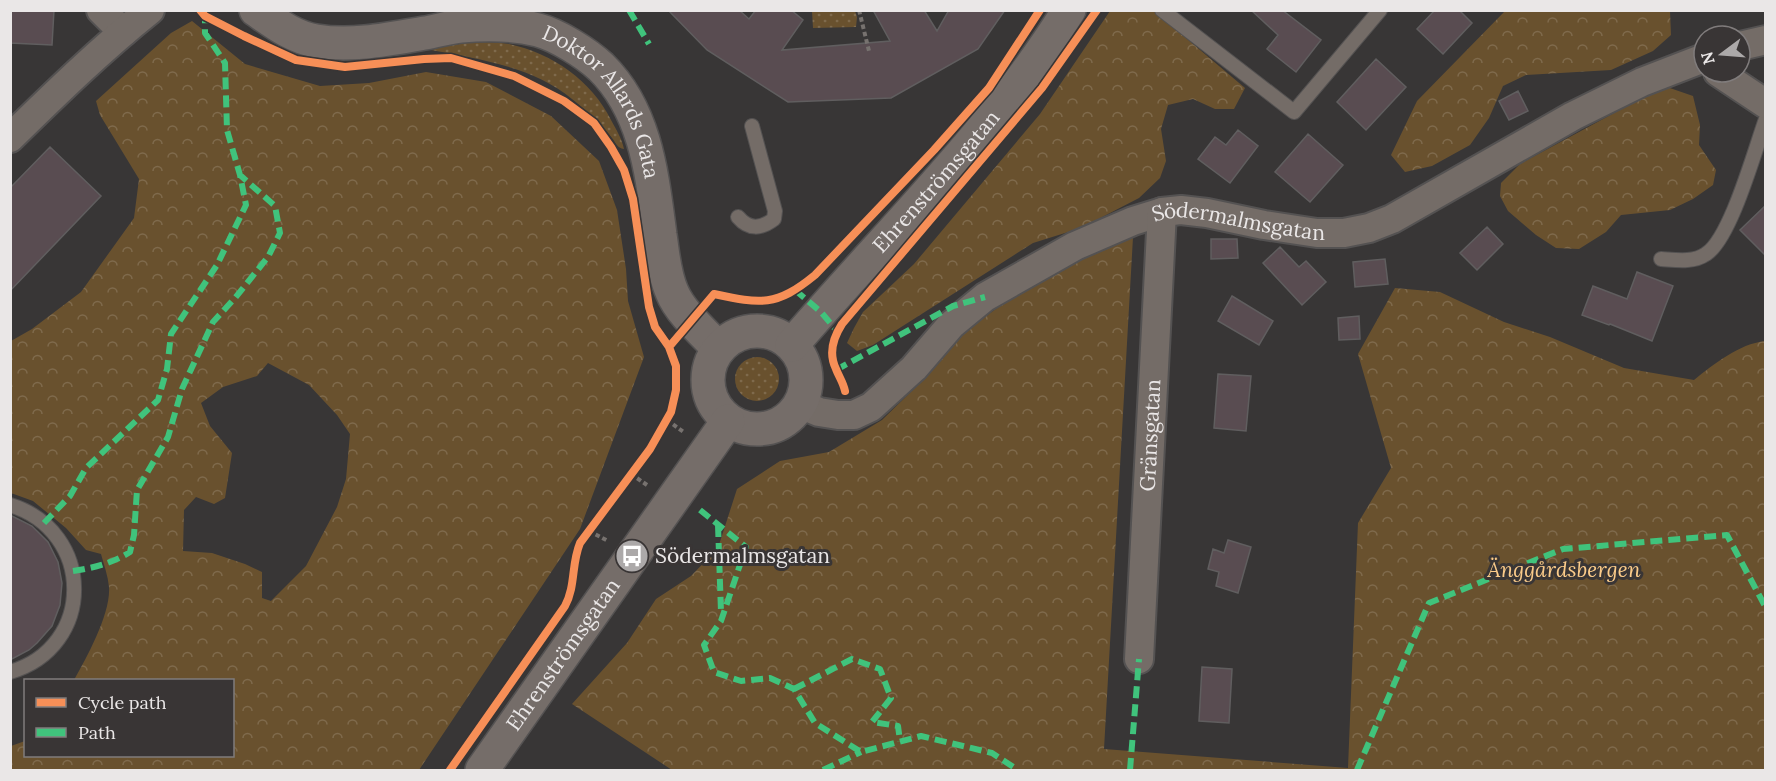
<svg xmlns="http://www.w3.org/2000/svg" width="1776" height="781" font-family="Lora,serif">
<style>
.grass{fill:url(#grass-dots)}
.forest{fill:url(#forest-crowns);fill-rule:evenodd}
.building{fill:#594c51;stroke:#605e5f;stroke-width:1.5}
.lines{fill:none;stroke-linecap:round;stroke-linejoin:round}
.lane-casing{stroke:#545252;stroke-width:16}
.street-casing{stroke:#545252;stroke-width:32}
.secondary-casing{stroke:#545252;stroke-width:36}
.path{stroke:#77726f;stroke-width:4;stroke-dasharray:4.5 3;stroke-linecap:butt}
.lane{stroke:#746c67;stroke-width:14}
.street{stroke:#746c67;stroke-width:28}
.secondary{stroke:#756d69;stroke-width:33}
.quiet{stroke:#40c37c;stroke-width:6;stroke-dasharray:12 6;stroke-linecap:butt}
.cycleway-casing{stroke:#393535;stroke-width:11}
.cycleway{stroke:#f78f57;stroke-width:8}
.labels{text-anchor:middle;stroke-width:6;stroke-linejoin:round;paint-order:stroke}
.street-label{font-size:21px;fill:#eae7e7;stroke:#393535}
.poi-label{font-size:21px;fill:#eae7e7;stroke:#393535;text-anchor:start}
.park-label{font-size:21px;font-style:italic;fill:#fccc8a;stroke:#393535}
</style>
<defs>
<pattern id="grass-dots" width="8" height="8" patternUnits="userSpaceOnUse" patternTransform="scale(1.5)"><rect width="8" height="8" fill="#69512e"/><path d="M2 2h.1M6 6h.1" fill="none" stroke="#7f6a4c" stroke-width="1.8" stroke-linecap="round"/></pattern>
<pattern id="forest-crowns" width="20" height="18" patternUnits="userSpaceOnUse" patternTransform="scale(1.5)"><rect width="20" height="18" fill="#69512e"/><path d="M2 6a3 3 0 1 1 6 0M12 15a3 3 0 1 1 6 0" fill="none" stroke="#7f6a4c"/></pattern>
</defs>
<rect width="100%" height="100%" fill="#383636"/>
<!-- grass -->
<path class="grass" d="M812,11h43l2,6 -1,10 -43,1z
M472,42c13,0 25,0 37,2 43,9 83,37 102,76 5,9 11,19 13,29 -7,-1 -8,-6 -12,-11 -11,-15 -25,-27 -40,-39 -38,-32 -93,-40 -141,-49l10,-3z
M735 379a22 22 0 1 1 44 0a22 22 0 1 1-44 0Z"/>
<!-- forest -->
<path class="forest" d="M1110,11h44l91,77 -11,21h-19l-22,-10 -25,6 -7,24 5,32 -6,17 -21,20 -58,30 -48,15 -160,102 -16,6 -10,-8 7,-15 9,-16 51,-48 126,-150z
M1505,11h165l1,24 -18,16 -42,19 -85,5 -23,11 -14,32 -19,27 -38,21 -27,6 -14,-17 26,-54z
M192,21l53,43 75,22 49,-3 57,-11 60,10 65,34 48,45 18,49 9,59 2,32 16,56 -64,172 -161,241h-408v-24l14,-5 1,15h206v-76h-158c13,-23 37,-67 35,-93 -1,-11 -5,-22 -8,-33l-15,-4 -20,-22 -33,-27 -22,-8v-152l21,-12 49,-37 53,-74 5,-39 -39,-64 -4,-14 75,-68zM268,363l41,22 28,30 13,19 -4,45 -9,28 -31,59 -35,35 -9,-3v-26l-17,-8 -33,-11 -29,-2 1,-41 12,-13 18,7 11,-6 7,-45 -22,-27 -9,-23 22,-16 34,-11z
M1664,86l29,10 7,29 -1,20 17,25 -3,15 -20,14 -23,11 -49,5 -15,17 -27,17 -23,-1 -20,-13 -28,-24 -8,-15 1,-13 19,-19z
M1133,237l-29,512 244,19 10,-245 33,-55 -33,-114 37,-66 45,4 64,30 46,15 74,31 70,12c20,-16 45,-36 71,-39v429h-1093l-100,-66 55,-61 29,-44 35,-23 27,-28 19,-59 43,-28 49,-9 53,-32 41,-40 34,-42 56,-42 52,-30z"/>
<!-- building -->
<path class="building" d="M10,10h44l-2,35 -42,-2z
M668,10h71l10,9 7,-9h35l12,10 -21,30 108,-9 -17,-31h51l13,21 12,-21h56l-27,39 -87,49 -103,4 -81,-52z
M1251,10h31l39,30 -25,32 -29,-23 11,-14z
M1435,10h24l13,13 -29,31 -26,-25z
M1376,59l30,28 -40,43 -29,-28z
M1518,91l10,20 -19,9 -10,-19z
M1238,130l20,16 -28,37 -32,-24 17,-22 11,8z
M1308,134l35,31 -33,37 -35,-30z
M50,147l51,49 -91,95v-103z
M1766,205v51l-26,-26z
M1487,227l16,17 -26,26 -17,-17z
M1211,239h26l1,19 -27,1z
M1280,247l19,20 7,-6 20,21 -24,23 -39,-42z
M1385,259l3,25 -33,3 -2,-25z
M1637,272l36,14 -21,55 -42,-17 -1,1 -27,-10 11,-29 34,13z
M1232,296l41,25 -14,24 -41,-24z
M1359,316l1,23 -21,1 -1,-22z
M1218,374l33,2 -5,55 -32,-3z
M10,515l22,11 16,16 10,20 4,21 -2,22 -8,21 -15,17 -8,7 -19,10z
M1228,540l23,7 -13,46 -22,-7 3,-14 -11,-3 5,-20 11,4z
M1202,667l30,2 -3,54 -30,-2z"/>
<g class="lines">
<defs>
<path id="lane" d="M1162,10l132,102 86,-102
M738,217c11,13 23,12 36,2l1,-8 -23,-85
M1661,259c15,1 32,4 45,-5 25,-16 49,-105 60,-135
M10,505c85,26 86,142 0,167"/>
<g id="street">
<path d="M101,10l22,22"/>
<path d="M1740,46l26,-6"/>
<path d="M1718,72l48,32"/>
<path d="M10,138c45,-44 90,-88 140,-128"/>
<path id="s1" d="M800,404l19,8 19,3h16l17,-8 43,-39 37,-43 34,-28 90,-51 58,-25 29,-9 19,-2 26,3 57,12 53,8h27l25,-5 23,-9 181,-103 69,-34 62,-24"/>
<path id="s2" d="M1139,659l23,-447"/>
</g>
<g id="secondary">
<path id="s3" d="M256,10c19,13 37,27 60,31 36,6 74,-2 109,-8 12,-2 24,-6 36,-7 24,-2 53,-2 77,4 19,5 48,23 63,37 45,44 51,108 59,168 3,19 4,39 12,57 8,20 32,41 46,56"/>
<circle cx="757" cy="380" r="49"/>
<path id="s4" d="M792,345c94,-110 200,-211 277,-335"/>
<path id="s5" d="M482,770l246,-349"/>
</g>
</defs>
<!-- lane casing -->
<use href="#lane" class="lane-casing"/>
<!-- street casing -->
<use href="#street" class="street-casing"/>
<!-- secondary casing -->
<use href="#secondary" class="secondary-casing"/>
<!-- path -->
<path class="path" d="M859,10l10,41
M667,420l18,13
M631,474l16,11
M589,531l19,10"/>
<!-- lane -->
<use href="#lane" class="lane"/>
<!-- street -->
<use href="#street" class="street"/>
<!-- secondary -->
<use href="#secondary" class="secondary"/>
<!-- quiet -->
<path class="quiet" d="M629,10l20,34
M795,290l26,22 16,19
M836,370l117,-64 32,-9
M700,510l46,37 -25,74 -17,24 10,27 27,9 29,-3 24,11 21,34 46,29 60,-16 71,17 26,17
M44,523l26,-27 16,-28 72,-68 9,-31 4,-35 46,-69 29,-60 -6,-30 -13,-45 -2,-67 -20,-30v-17
M718,525l3,87
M73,571c20,-3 40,-8 57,-19l4,-17 3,-45 31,-53 14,-48 31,-67 22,-24 33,-41 12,-24 -5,-27 -35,-31
M794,689l58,-30 28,10 11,29 -19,24 26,4 2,15
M823,770l38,-18
M1130,770l9,-111
M1357,770l72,-167 134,-54 164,-14 39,73"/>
<defs>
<path id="cycleway" d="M200,10l5,6 39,20 52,24 49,7 79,-8 27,-1 63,18 50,25 30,22 17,24 13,23 9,29 16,108 6,20 14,20
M845,391c-2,-9 -6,-14 -9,-22 -8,-16 -3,-31 6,-45l200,-236 55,-78
M450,770l115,-164c11,-21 6,-41 15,-63l70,-94 21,-37 5,-22v-24l-7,-19 45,-53c47,10 62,13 101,-19l119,-125 55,-62 51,-78"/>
</defs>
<!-- cycleway casing -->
<use href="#cycleway" class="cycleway-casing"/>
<!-- cycleway -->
<use href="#cycleway" class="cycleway"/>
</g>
<!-- icons -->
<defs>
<symbol id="bus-disc" viewBox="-11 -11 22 22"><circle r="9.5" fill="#aca9a9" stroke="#393535"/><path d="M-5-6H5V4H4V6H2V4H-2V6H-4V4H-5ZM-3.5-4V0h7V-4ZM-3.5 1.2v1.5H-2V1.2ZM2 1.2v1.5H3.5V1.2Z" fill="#fff"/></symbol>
</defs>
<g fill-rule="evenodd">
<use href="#bus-disc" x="613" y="537" width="38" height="38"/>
</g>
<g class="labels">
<!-- street labels -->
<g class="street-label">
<text dy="7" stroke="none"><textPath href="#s3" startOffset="394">Doktor Allards Gata</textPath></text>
<text dy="7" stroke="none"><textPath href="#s4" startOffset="218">Ehrenströmsgatan</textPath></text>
<text dy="7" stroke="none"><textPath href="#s1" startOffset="508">Södermalmsgatan</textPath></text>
<text dy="7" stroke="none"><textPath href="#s2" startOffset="224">Gränsgatan</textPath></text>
<text dy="7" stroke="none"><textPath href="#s5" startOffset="141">Ehrenströmsgatan</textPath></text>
</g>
<!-- poi labels -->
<g class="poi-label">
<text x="655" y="563">Södermalmsgatan</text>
</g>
<!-- park labels -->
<g class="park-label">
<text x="1564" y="577">Änggårdsbergen</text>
</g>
</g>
<!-- border -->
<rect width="1776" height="781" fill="none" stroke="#eae7e7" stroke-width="24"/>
<!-- legend -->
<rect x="24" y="679" width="210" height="78" fill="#393535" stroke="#807c7c" stroke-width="1.5"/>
<rect x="36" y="698" width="30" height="9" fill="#f78f57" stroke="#807c7c" stroke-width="1.5"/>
<text x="78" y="709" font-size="18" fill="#eae7e7">Cycle path</text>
<rect x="36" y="728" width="30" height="9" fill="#40c37c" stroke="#807c7c" stroke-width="1.5"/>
<text x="78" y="739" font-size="18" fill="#eae7e7">Path</text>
<!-- north arrow -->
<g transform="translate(1722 54) rotate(254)"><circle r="28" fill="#393535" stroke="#807c7c" stroke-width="1.5"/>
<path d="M0-4.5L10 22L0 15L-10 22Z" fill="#aca9a9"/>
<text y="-9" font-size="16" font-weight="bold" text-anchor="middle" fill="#eae7e7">N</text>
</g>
</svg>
